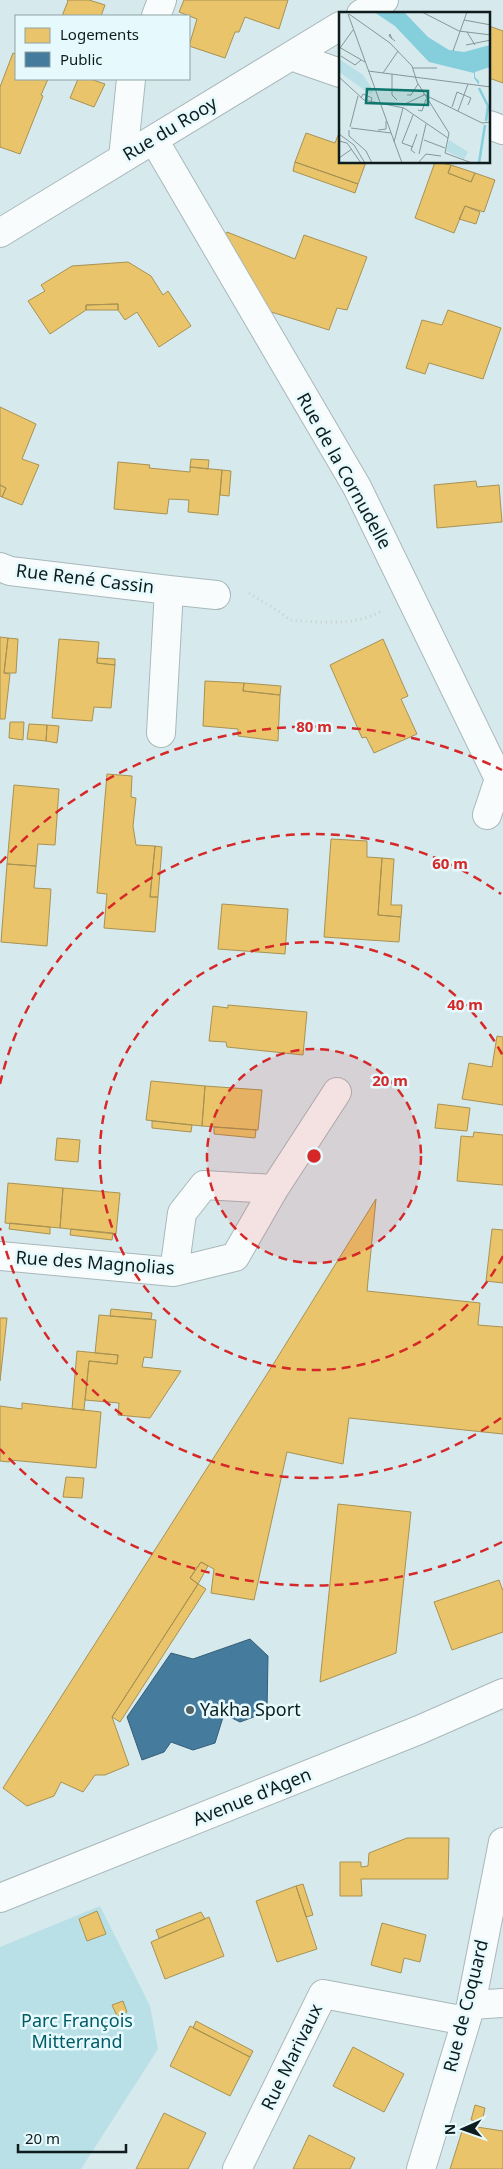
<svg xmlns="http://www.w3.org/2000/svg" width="503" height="2169" font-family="'Noto Sans',sans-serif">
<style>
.green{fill:#b9e0e6}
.homes{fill:#e9c46a;stroke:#a89253}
.public{fill:#457b9d;stroke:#355e77}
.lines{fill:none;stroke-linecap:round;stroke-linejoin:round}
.minor-casing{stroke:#a9b8bb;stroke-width:30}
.major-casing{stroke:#a9b8bb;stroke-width:30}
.path{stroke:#c8cecf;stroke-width:3;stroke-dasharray:1 4;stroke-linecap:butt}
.minor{stroke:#f9fcfc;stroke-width:28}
.major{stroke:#f9fcfc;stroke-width:28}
.ring{fill:none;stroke:#d62828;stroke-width:2.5;stroke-dasharray:9 6}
.poi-dot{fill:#556466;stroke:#e6fafd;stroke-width:2}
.labels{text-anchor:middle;stroke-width:5;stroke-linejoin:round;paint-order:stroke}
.street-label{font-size:18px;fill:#0f1c1e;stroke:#e6fafd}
.poi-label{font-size:18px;fill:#0f1c1e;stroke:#e6fafd;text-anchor:start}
.park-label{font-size:18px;fill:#005a66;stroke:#e6fafd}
.inset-river{fill:none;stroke:#85cedc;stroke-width:2.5}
.inset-road{fill:none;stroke:#86979a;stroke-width:1}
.view{fill:#0f766e;fill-opacity:0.15;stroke:#0f766e;stroke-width:2.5}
.inset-edge{fill:none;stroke:#0f1c1e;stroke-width:2.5}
.centre{fill:#d62828;stroke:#e6fafd;stroke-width:2.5}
.ring-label{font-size:15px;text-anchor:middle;font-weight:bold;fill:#d62828;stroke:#e6fafd;stroke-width:5;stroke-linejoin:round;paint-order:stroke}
</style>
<rect width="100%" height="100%" fill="#d6e9ed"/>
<!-- green -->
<path class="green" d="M100,1906l50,100 8,43 -77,120h-81v-222z"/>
<!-- homes -->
<path class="homes" d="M67,0h22l16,5 -4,11h-39l6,-15z
M184,0h104l-9,29 -34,-12 -6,15h-4l-10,26 -36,-12 8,-27 -18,-7z
M489,26l14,5v52l-14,-5z
M13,53l3,1v25h32l-7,16 2,1 -23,58 -20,-7v-60z
M78,79h12l15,5 -11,23 -24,-9z
M306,133l29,10 4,-10 1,1v28h26l-8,22 -63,-22z
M295,162l63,22 -3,9 -62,-22z
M435,162l16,3 -3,8 23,9 4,-9 20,7 -11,32 -19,-6 -11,27 -39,-15z
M451,165l24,8 -4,9 -23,-9z
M465,206l15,6 -4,12 -17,-5z
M227,232l68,27 9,-24 63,22 -20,53 -10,-2 -8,22 -61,-19 -46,-71z
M128,262l23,14 12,19 5,-4 23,35 -32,21 -22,-35 -12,8 -7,-10v-6l-32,1v5l-36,24 -22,-33 17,-10 -4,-6 31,-19z
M118,304v6h-32v-5z
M448,310l53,18 -18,51 -54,-16 -4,11 -19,-6 16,-48 20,5z
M0,407l36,17 -14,35 17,6 -17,40 -20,-8 4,-9 -6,-3z
M191,459l18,1 -1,9 -18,-2z
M118,462l32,3 -1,3 41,4v-5l32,3 -4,45 -30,-3 1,-12 -20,-1 -2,15 -53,-5z
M222,470l9,1 -2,25 -9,-1z
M476,481l1,6 22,-2 3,37 -65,6 -3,-43z
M0,485l6,3 -4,9 -2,-1z
M0,637l8,1 -4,35 6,1 -5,45h-5z
M8,638l10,1 -2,34h-12z
M59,639l40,3 -2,21 18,2 -4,43 -17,-1 -2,14 -40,-3z
M383,639l25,57 -7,3 16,35 -43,19 -8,-16 -4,1 -32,-73z
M97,658l18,1v6l-18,-2z
M205,681l39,2 -1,8 37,4 -2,46 -40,-5v-7l-35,-3z
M244,683l37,3 -1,9 -37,-4z
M10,722h14l-1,18 -14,-2z
M29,724l18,1 -1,16 -19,-2z
M47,725l12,1 -2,17 -11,-2z
M107,774l25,2 -1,21 5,1 -3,28 3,19 19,1 -5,51h8l-3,35 -51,-4 3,-34 -10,-1z
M14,785l45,4 -4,56 -17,-1 -2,22 -29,-2z
M331,839l36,2v16l15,1 -4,57 23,2 -2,25 -75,-5z
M155,846l7,1 -4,50h-8z
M382,858l12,1 -3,46h11l-1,12 -23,-2z
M7,864l29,2 -2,22 17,1 -4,57 -46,-4z
M222,904l66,5 -3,45 -67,-5z
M228,1005l79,7 -4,43 -76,-8 -1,-5 -17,-1 4,-35 15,2z
M497,1036l6,1v68l-41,-6 7,-36 23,4z
M151,1081l54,5 -3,40 -56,-6z
M205,1086l57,4 -4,40 -56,-4z
M438,1104l32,4 -3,23 -32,-3z
M152,1121l40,4 -1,7 -39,-4z
M214,1127l42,3 -1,8 -41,-4z
M474,1132l29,3v50l-46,-4 4,-45 12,1z
M57,1138l23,2 -2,22 -23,-2z
M8,1183l55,5 -3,40 -55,-5z
M63,1188l57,5 -4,41 -56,-6z
M376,1199l-9,92 113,12 -2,22 25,2v107l-154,-16 -6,46 -56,-12 -33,148 -43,-7 3,-24 -13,-7 -11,16 8,6 -86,133 17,48 -24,10h-10l-12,17 -22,-10 -7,14 -27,10 -24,-18 266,-417z
M10,1223l40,4v7l-41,-5z
M71,1229l42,4 -1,7 -42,-5z
M492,1229l11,1v53l-17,-2z
M111,1309l41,4 -1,6 -41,-3z
M99,1315l57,5 -4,38 -8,-1 -2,10 39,4 -31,47 -32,-3 1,-12 -34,-3 4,-39 28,3 1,-9 -23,-2z
M0,1318h7l-7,63z
M77,1351l41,4 -1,9 -28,-3 -5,49 -12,-1z
M22,1403l79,9 -5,56 -86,-8 -1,2 -9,-1v-55l22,3z
M66,1477l18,1 -2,20 -19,-1z
M338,1504l73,8 -15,141 -76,29z
M201,1562l7,4 -10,18 -8,-6z
M499,1580l4,11v41l-51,18 -18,-48z
M198,1584l8,5 -86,133 -8,-5z
M407,1838h42l-1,41h-87l1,17h-22v-34h21v5l7,-1 1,-13z
M303,1884l10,31 -7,2 -10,-31z
M296,1886l21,63 -40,13 -21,-61z
M97,1911l9,23 -19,7 -8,-22z
M201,1912l4,7 -46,19 -3,-8z
M209,1917l15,39 -59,23 -14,-37z
M382,1923l44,12 -6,27 -16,-4 -3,15 -30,-8z
M123,2001l4,11 -10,4 -5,-11z
M196,2021l57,30 -3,6 -57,-29z
M190,2026l60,31 -20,39 -60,-30z
M353,2047l51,27 -20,38 -51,-26z
M475,2105l10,3 -3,14 -11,-2z
M164,2113l42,20 -18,36h-52z
M464,2125l39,6v38h-53z
M309,2135l46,23 -5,11h-57z"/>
<!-- public -->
<path class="public" d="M250,1639l18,17 -1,56 -27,10 -16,-8 -9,29 -22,7 -22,-8 -7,10 -22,8 -15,-43 44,-64 22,6z"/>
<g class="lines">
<defs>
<path id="minor" d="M361,14l23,-14
M156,16l6,-16
M291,56l49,17
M489,125l14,5
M154,140l203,347 142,292 -12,36
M123,158l8,-79
M0,233l340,-207
M0,567l10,4 159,19 -8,143
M169,590l47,5
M0,1256l174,16 61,-15 39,-68 63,-97
M174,1272l8,-59 22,-28 70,4
M471,2005l32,-2
M237,2169l86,-175 143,27
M421,2169l50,-164 32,-163"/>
<path id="major" d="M0,1898l419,-168 84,-37"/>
</defs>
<!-- minor casing -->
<use href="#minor" class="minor-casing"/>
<!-- major casing -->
<use href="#major" class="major-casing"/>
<!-- path -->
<path class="path" d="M249,593l31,19 10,8c30,2 65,7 91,-9"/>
<!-- minor -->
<use href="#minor" class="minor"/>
<!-- major -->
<use href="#major" class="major"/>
</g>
<!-- distance rings -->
<circle cx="314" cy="1156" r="107" fill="#d62828" fill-opacity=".12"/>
<g class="ring">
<circle cx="314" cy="1156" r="107"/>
<path d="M503 1256A214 214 0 1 1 503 1056"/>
<path d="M501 1418A322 322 0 0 1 0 1228M0 1084A322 322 0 0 1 501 894"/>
<path d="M502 1542A429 429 0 0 1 0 1449M0 863A429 429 0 0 1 502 770"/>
</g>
<!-- markers -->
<circle class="poi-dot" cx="190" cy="1710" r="5"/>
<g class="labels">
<!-- street labels -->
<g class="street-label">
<text transform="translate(170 129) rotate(-31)" y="6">Rue du Rooy</text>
<text transform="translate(344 471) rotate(61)" y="6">Rue de la Cornudelle</text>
<text transform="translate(85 579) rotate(7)" y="6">Rue René Cassin</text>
<text transform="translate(95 1263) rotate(4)" y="6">Rue des Magnolias</text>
<text transform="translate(252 1797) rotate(-22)" y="6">Avenue d'Agen</text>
<text transform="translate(466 2006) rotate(-76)" y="6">Rue de Coquard</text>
<text transform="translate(292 2057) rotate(-64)" y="6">Rue Marivaux</text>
</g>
<!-- poi labels -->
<g class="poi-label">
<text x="200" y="1716">Yakha Sport</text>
</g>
<!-- park labels -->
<g class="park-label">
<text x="77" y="2027">Parc François<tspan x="77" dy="21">Mitterrand</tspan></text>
</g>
</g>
<!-- overview -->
<g transform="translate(339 12)">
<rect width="151" height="151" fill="#d6e9ed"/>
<path d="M0,47l24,16 11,17 -4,2 -31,-22zM110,128l19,12 -4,7 -18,-8z" fill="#b9e0e6"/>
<path d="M35,0h30l24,25 21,13 15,2 26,-7v22l-15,5v5l4,4v4l-5,-7v-5l-45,-11 -34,-36z" fill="#85cedc"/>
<path class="inset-river" d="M140,76l9,18 -2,15M140,151l6,-38"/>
<path class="inset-road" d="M83,0l37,19 32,4M9,2l54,149M10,2l41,29 22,23 5,16 32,51 -4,20M125,8l27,5M128,20l8,13M53,27l-2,-5 -1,2 6,5M127,33l25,-5M0,35l26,15M1,36l13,-18M114,39l14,-39M2,44l14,9 6,-5M74,56h24M29,59l123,16M44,61l15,-22M53,62v21l5,5M0,65l25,23 40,8 44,30M84,82l59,29 9,-1M68,83h4l7,-11M22,86l2,-4 9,4 -1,4M66,92l19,-9M113,95l5,-15 14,6 -3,7M79,98l4,1 4,-12M119,99l10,-27M11,115l8,-31M12,116l40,5M10,118v6l17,15 6,12M39,118l8,-1v-8M0,122l15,11 11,18M85,128l21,8M0,129l8,2 14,20M55,130l9,-34M74,135l-11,-4 11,-28M76,141l-4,-3 6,-16M106,141l27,10M80,142l7,-30M0,146l13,-9M79,151l8,-9 15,2"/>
<path class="view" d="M28,77l61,2v14l-62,-2z"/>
<rect width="151" height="151" class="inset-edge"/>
</g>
<circle cx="314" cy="1156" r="8" class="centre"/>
<g class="ring-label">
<text x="314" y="732">80 m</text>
<text x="450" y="869">60 m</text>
<text x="465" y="1010">40 m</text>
<text x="390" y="1086">20 m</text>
</g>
<!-- legend -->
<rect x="15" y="15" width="175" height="65" fill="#e6fafd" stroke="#90a1a4"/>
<rect x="25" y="28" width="25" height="15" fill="#e9c46a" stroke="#90a1a4"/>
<text x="60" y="40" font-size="15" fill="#0f1c1e">Logements</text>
<rect x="25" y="52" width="25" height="15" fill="#457b9d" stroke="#90a1a4"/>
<text x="60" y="65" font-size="15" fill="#0f1c1e">Public</text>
<!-- north arrow -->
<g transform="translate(463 2129) rotate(268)" stroke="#e6fafd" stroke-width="4" paint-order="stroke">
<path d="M0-4L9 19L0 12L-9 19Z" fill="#0f1c1e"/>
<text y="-8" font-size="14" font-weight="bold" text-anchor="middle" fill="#0f1c1e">N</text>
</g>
<!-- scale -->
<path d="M18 2144v8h108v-8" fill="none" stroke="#0f1c1e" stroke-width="2.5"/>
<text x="25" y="2144" font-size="15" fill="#0f1c1e" stroke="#e6fafd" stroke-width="4" paint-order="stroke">20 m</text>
</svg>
